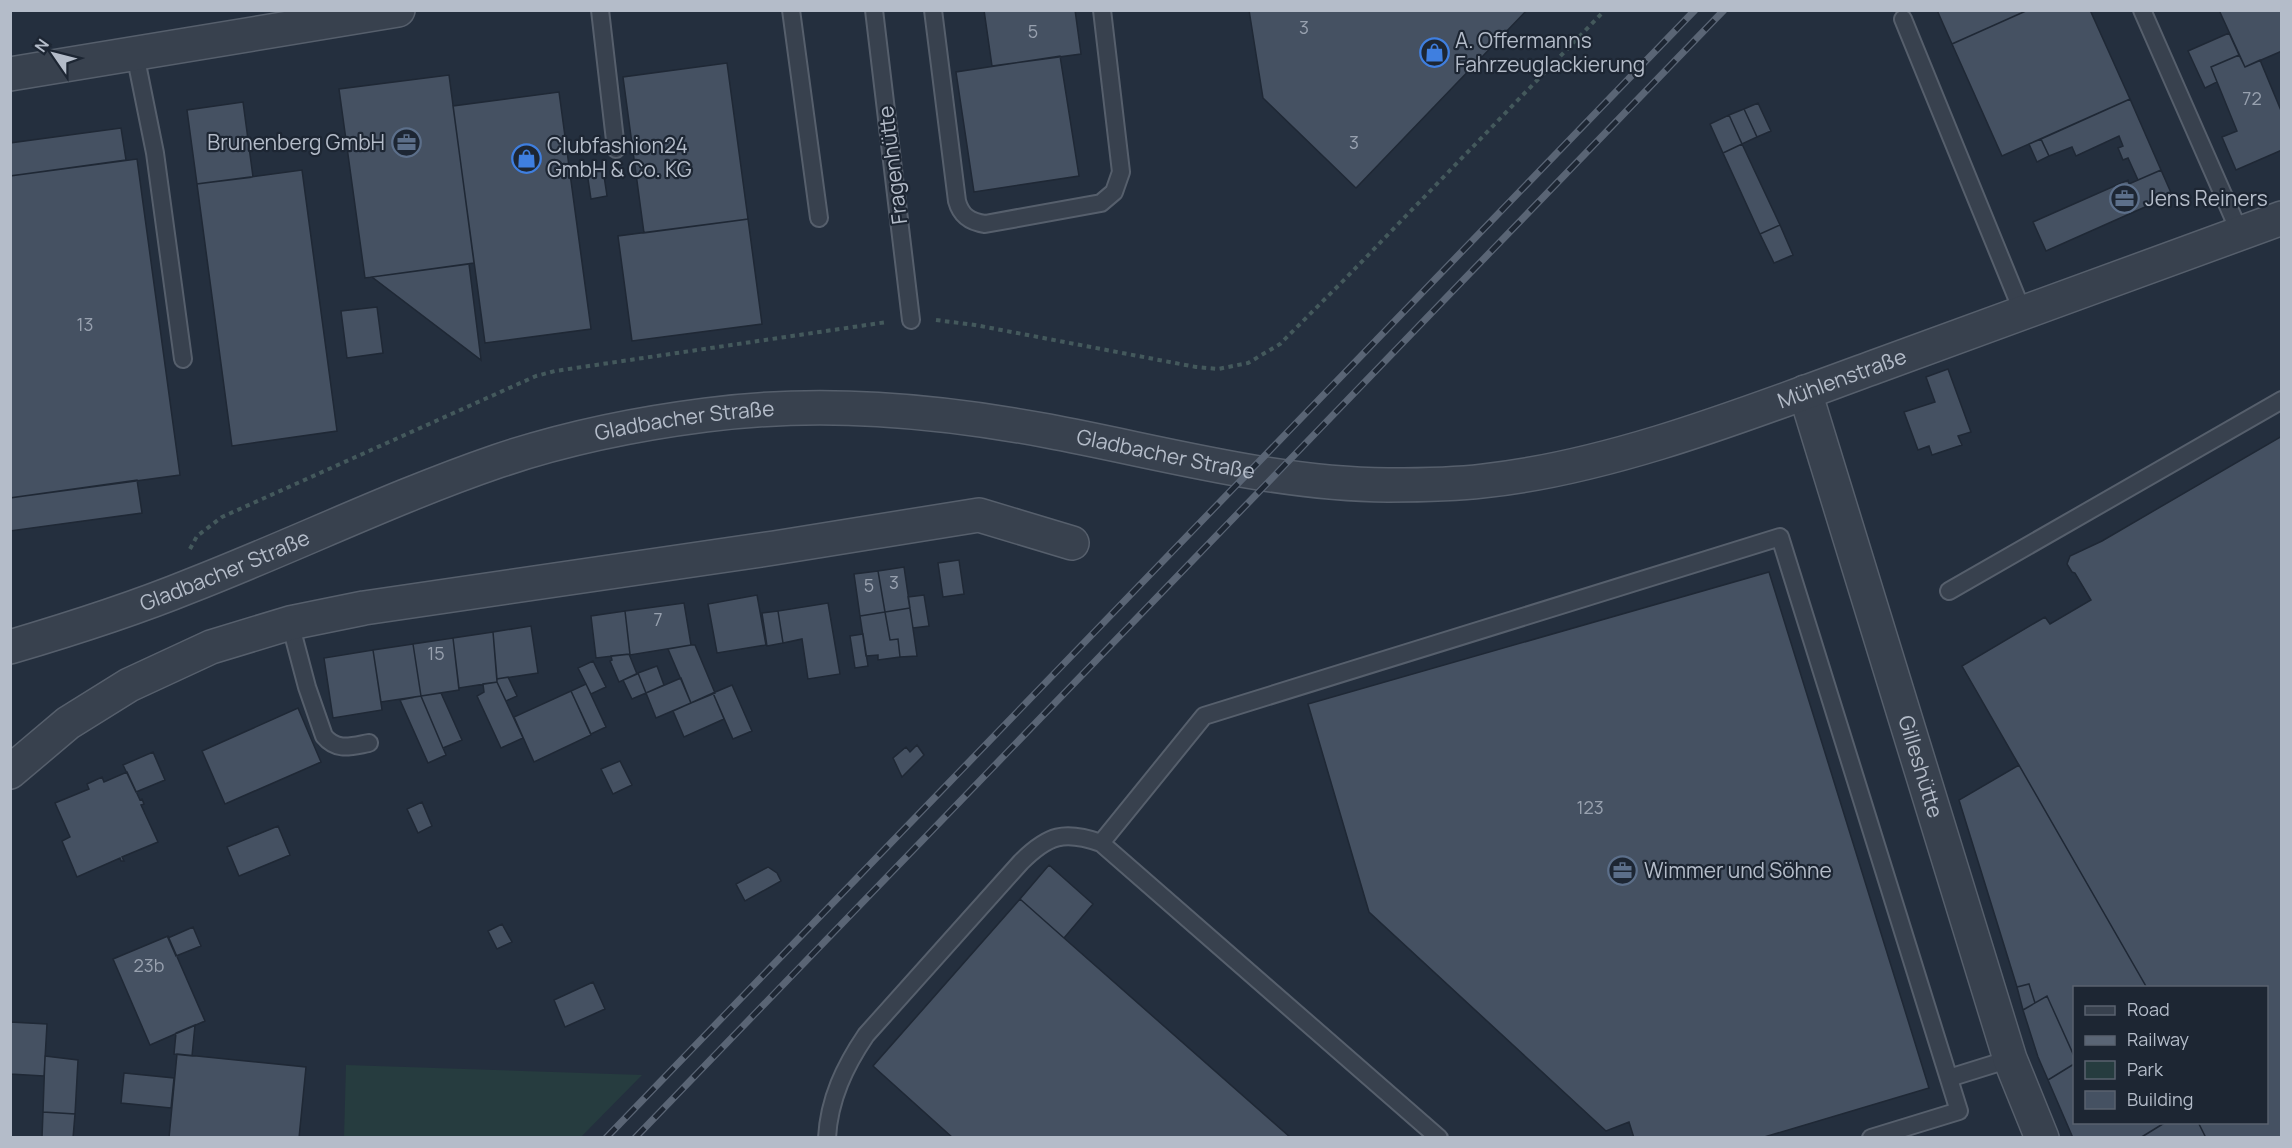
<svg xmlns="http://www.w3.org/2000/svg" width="2292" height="1148" font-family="Manrope,sans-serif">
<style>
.green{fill:#263c3f}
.building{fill:#455162;stroke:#1f2835;stroke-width:1.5}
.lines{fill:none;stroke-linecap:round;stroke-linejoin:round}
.service-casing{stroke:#565f6c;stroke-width:20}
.minor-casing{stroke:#565f6c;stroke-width:36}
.tertiary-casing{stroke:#565f6c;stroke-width:36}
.path{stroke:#44595c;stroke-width:4;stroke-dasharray:4.5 4.5;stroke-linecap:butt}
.service{stroke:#38414e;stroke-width:16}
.minor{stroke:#38414e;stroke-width:33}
.tertiary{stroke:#38414e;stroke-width:33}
.rail-casing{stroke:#5a6575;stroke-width:7}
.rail{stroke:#1d2633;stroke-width:4.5;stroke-dasharray:14;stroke-linecap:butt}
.labels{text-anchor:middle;stroke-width:4.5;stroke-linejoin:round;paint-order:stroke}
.number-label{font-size:18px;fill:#98a1af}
.poi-label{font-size:21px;fill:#b4bcc9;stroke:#1d2633;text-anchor:start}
.street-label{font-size:21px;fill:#b4bcc9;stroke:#1d2633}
</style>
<rect width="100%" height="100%" fill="#242f3e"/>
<!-- green -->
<path class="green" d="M346,1065l296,10 -61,62 -237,1z"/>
<!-- building -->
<path class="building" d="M984,10h91l6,44 -89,12z
M1249,10h278l-171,178 -93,-90z
M1937,10h91l-76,34z
M2028,10h62l40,89 -128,57 -50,-112z
M2219,10h63v41l-37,16z
M2229,33l10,22 -28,12 6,15 -12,6 -17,-37z
M2239,55l6,12 15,-7 22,53v37l-46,20 -14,-33 15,-6 -26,-64z
M1060,56l19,120 -105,16 -18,-120z
M727,63l21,156 -104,14 -21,-156z
M449,75l25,188 -109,15 -26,-189z
M559,92l32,237 -106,14 -32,-237z
M2130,99l31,71 -23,10 -10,-22 -5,2 -5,-12 5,-2 -4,-10 -43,20 -4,-9 -23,9 -8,-17z
M243,102l10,75 -56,7 -10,-74z
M1758,103l13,28 -14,6 -13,-28z
M1744,109l13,28 -15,7 -13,-29z
M1729,115l13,29 -19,9 -13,-29z
M121,128l5,32 -116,16v-33z
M2041,139l8,17 -12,6 -8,-18z
M1742,144l38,81 -20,9 -37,-81z
M137,159l43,316 -170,23v-322z
M603,169l4,27 -16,3 -4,-27z
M302,170l35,261 -105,15 -35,-262z
M2161,170l11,25 -126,56 -13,-29 95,-42 1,4z
M748,219l14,105 -130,17 -14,-105z
M1780,225l13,30 -19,8 -14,-29z
M469,264l12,96 -109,-83z
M377,307l6,46 -36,5 -6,-47z
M1948,369l23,63 -13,4 4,9 -30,10 -3,-9 -11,4 -14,-38 31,-10 -9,-25z
M2282,436v702h-76l-8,-16h68v-134h-119l-185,-322 83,-49 5,7 41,-24 -16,-27 -3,-1 -5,-8 3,-8 32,-15z
M137,480l5,33 -132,18v-33z
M959,560l5,34 -21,3 -5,-34z
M904,567l6,41 -25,4 -7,-41z
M878,571l7,41 -25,4 -6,-42z
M1769,572l160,516 -168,50h-127l-5,-16 -23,9 -237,-219 -61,-208z
M757,595l9,50 -49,8 -9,-49z
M924,595l5,31 -16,2 -5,-31z
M684,603l7,42 -61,10 -5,-44z
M828,603l12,71 -32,5 -6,-40 -19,4 -5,-32z
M910,608l7,48 -17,1 -2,-18 -8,1 -5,-28z
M625,611l5,43 -34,4 -5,-42z
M778,611l5,32 -16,3 -5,-33z
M885,612l5,28 8,-1 2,18 -22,3v-5l-12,1 -6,-40z
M531,626l7,47 -41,6 -4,-47z
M493,632l4,50 -38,6 -6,-50z
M863,634l5,32 -13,2 -5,-32z
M453,638l6,52 -38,6 -8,-52z
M413,644l8,52 -40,6 -8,-52z
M691,645h4l20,48 -24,10 -23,-54z
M373,650l9,60 -49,8 -9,-60z
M629,654l8,20 -18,8 -9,-21 2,-1 -1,-4z
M593,661l13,26 -15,7 -13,-26z
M657,666l7,19 -18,8 -8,-20z
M638,673l8,20 -14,6 -9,-19z
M508,677l9,19 -11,5 -9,-19v-3z
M681,678l10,25 -35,15 -10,-25z
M497,682l26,56 -22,10 -24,-52 7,-4 -1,-8z
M586,684l20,43 -15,7 -20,-43z
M732,685l20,46 -19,8 -20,-46z
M571,691l20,44 -57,27 -20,-45z
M441,693l21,47 -19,8 -22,-52z
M713,693l11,26 -40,18 -11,-26z
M421,696l25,59 -18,8 -28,-63z
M298,708l23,54 -96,42 -23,-53z
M917,745l7,10 -22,22 -9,-19 13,-11 4,5z
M153,752l12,28 -29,12 -13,-27z
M620,761l12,24 -19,9 -12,-25z
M2019,765l128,223h-73v68l-27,-60 -12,7 -6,-19 -12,3 -58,-187z
M127,772l13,28 2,-1 2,5 -3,1 17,37 -36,15 2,4h-3l-1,-3 -43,19 -15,-36 8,-4 -15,-34 34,-14 -2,-5 15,-7 2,5z
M422,802l10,24 -14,7 -11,-24z
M278,826l12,29 -51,21 -12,-29z
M1049,865l44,39 -29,34 -44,-39z
M768,867l9,6 4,8 -36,20 -9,-17z
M1020,899l44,39 227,200h-338l-80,-72z
M502,924l10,18 -15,7 -9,-18z
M193,927l8,19 -25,10 -8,-18z
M168,936l37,85 -55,24 -37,-86z
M593,982l12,27 -40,18 -11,-27z
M2029,984l6,19 -12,7 -6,-23z
M2047,996l27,60v8l-26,16 -10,-23 -15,-47z
M10,1022l37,2 -3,52 -34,-2z
M195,1025l-3,31 -18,-2 2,-21z
M177,1054l129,13 -7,71h-130z
M45,1056l33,4 -3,54 -32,-2z
M2074,1064v58h92l-26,16h-67l-25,-58z
M124,1073l50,5 -3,30 -50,-5z
M43,1112l32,2 -2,24h-31z
M2166,1122h32l8,16h-66z"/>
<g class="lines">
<defs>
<path id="service" d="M600,10l16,139
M791,10l28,208
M874,10l37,310
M933,10l24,191c4,15 13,21 28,23l116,-21 13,-11 7,-20 -19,-162
M2142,10l98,223
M1903,19l120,294
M135,54l20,99 28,206
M1949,591l333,-191
M290,623l17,64 17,49c13,16 28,10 45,7
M1949,1078l61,-19
M827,1138c2,-39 18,-72 39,-103l155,-173c27,-27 43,-32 80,-19
M1439,1138l-338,-295 103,-127 576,-179 179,574 -88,27"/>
<g id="minor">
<path d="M10,74l388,-64"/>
<path id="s1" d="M1805,392l205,667 32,79"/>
<path d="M10,772l58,-49 61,-38 82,-38 79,-24 74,-15 410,-60 205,-33 93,28"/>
</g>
<g id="tertiary">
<path id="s2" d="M10,647c61,-18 121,-37 180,-61 103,-40 203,-89 308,-125 68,-23 137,-37 208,-46 115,-15 229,-5 342,16 112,21 225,53 340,54 31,0 63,0 95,-4 132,-14 273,-71 397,-116 134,-49 268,-98 402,-147"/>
</g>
</defs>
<!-- service casing -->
<use href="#service" class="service-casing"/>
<!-- minor casing -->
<use href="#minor" class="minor-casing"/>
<!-- tertiary casing -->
<use href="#tertiary" class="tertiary-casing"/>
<!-- path -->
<path class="path" d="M936,320l39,5 221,42 22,2 30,-6 32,-19 65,-65 260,-269
M190,549l7,-13 25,-19 314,-141 19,-5 332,-49"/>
<!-- service -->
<use href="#service" class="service"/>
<!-- minor -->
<use href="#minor" class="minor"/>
<!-- tertiary -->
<use href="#tertiary" class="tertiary"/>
<defs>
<path id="rail" d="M606,1138l1089,-1128
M635,1138l1089,-1128"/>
</defs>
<!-- rail casing -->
<use href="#rail" class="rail-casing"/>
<!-- rail -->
<use href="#rail" class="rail"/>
</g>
<!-- icons -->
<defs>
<symbol id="shop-ring" viewBox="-11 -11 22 22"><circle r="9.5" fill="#1d2633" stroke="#3f7fe0" stroke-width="1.5"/><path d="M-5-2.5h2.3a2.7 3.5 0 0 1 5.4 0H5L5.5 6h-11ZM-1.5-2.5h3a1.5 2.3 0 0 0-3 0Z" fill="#3f7fe0"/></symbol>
<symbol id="office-ring" viewBox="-11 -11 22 22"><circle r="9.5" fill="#1d2633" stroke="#5c6f8a" stroke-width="1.5"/><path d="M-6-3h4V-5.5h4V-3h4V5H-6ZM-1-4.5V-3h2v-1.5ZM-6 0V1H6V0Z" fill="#5c6f8a"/></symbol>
</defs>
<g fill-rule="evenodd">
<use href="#shop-ring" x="1418" y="36" width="33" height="33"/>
<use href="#office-ring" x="390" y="126" width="33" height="33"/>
<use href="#shop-ring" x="510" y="142" width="33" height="33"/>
<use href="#office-ring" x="2108" y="182" width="33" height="33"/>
<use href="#office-ring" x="1606" y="854" width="33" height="33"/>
</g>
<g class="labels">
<!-- number labels -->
<g class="number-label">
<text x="1304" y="34">3</text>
<text x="1033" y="38">5</text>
<text x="2252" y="105">72</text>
<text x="1354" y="149">3</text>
<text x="85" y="331">13</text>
<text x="894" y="589">3</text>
<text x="869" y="592">5</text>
<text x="658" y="626">7</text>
<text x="436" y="660">15</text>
<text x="1590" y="814">123</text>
<text x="149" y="972">23b</text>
</g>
<!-- poi labels -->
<g class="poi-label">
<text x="1455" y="48">A. Offermanns<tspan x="1455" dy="24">Fahrzeuglackierung</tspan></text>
<text x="385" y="150" text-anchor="end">Brunenberg GmbH</text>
<text x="547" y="153">Clubfashion24<tspan x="547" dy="24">GmbH &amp; Co. KG</tspan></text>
<text x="2145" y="206">Jens Reiners</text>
<text x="1644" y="878">Wimmer und Söhne</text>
</g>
<!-- street labels -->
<g class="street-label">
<text transform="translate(893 165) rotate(-97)" y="7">Fragenhütte</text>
<text dy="7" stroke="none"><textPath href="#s2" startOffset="1894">Mühlenstraße</textPath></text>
<text dy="7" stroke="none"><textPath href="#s2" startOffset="714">Gladbacher Straße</textPath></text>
<text dy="7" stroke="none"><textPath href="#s2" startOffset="1200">Gladbacher Straße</textPath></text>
<text dy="7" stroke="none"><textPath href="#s2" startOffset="228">Gladbacher Straße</textPath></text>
<text dy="7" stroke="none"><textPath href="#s1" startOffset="392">Gilleshütte</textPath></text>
</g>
</g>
<!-- border -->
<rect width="2292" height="1148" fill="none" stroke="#b4bcc9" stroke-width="24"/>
<!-- legend -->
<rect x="2073" y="986" width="195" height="138" fill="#1d2633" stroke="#59626f" stroke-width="1.5"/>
<rect x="2085" y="1006" width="30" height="9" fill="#38414e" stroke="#59626f" stroke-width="1.5"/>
<text x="2127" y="1016" font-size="18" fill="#b4bcc9">Road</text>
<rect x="2085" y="1036" width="30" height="9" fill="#5a6575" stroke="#59626f" stroke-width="1.5"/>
<text x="2127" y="1046" font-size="18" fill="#b4bcc9">Railway</text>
<rect x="2085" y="1061" width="30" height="18" fill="#263c3f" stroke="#59626f" stroke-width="1.5"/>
<text x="2127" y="1076" font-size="18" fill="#b4bcc9">Park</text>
<rect x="2085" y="1091" width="30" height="18" fill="#455162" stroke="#59626f" stroke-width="1.5"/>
<text x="2127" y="1106" font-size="18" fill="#b4bcc9">Building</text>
<!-- north arrow -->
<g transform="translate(54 54) rotate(305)" stroke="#1d2633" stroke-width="4.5" paint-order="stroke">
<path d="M0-4.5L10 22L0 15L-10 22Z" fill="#b4bcc9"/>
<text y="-9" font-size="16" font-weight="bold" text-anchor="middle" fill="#b4bcc9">N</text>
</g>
</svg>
